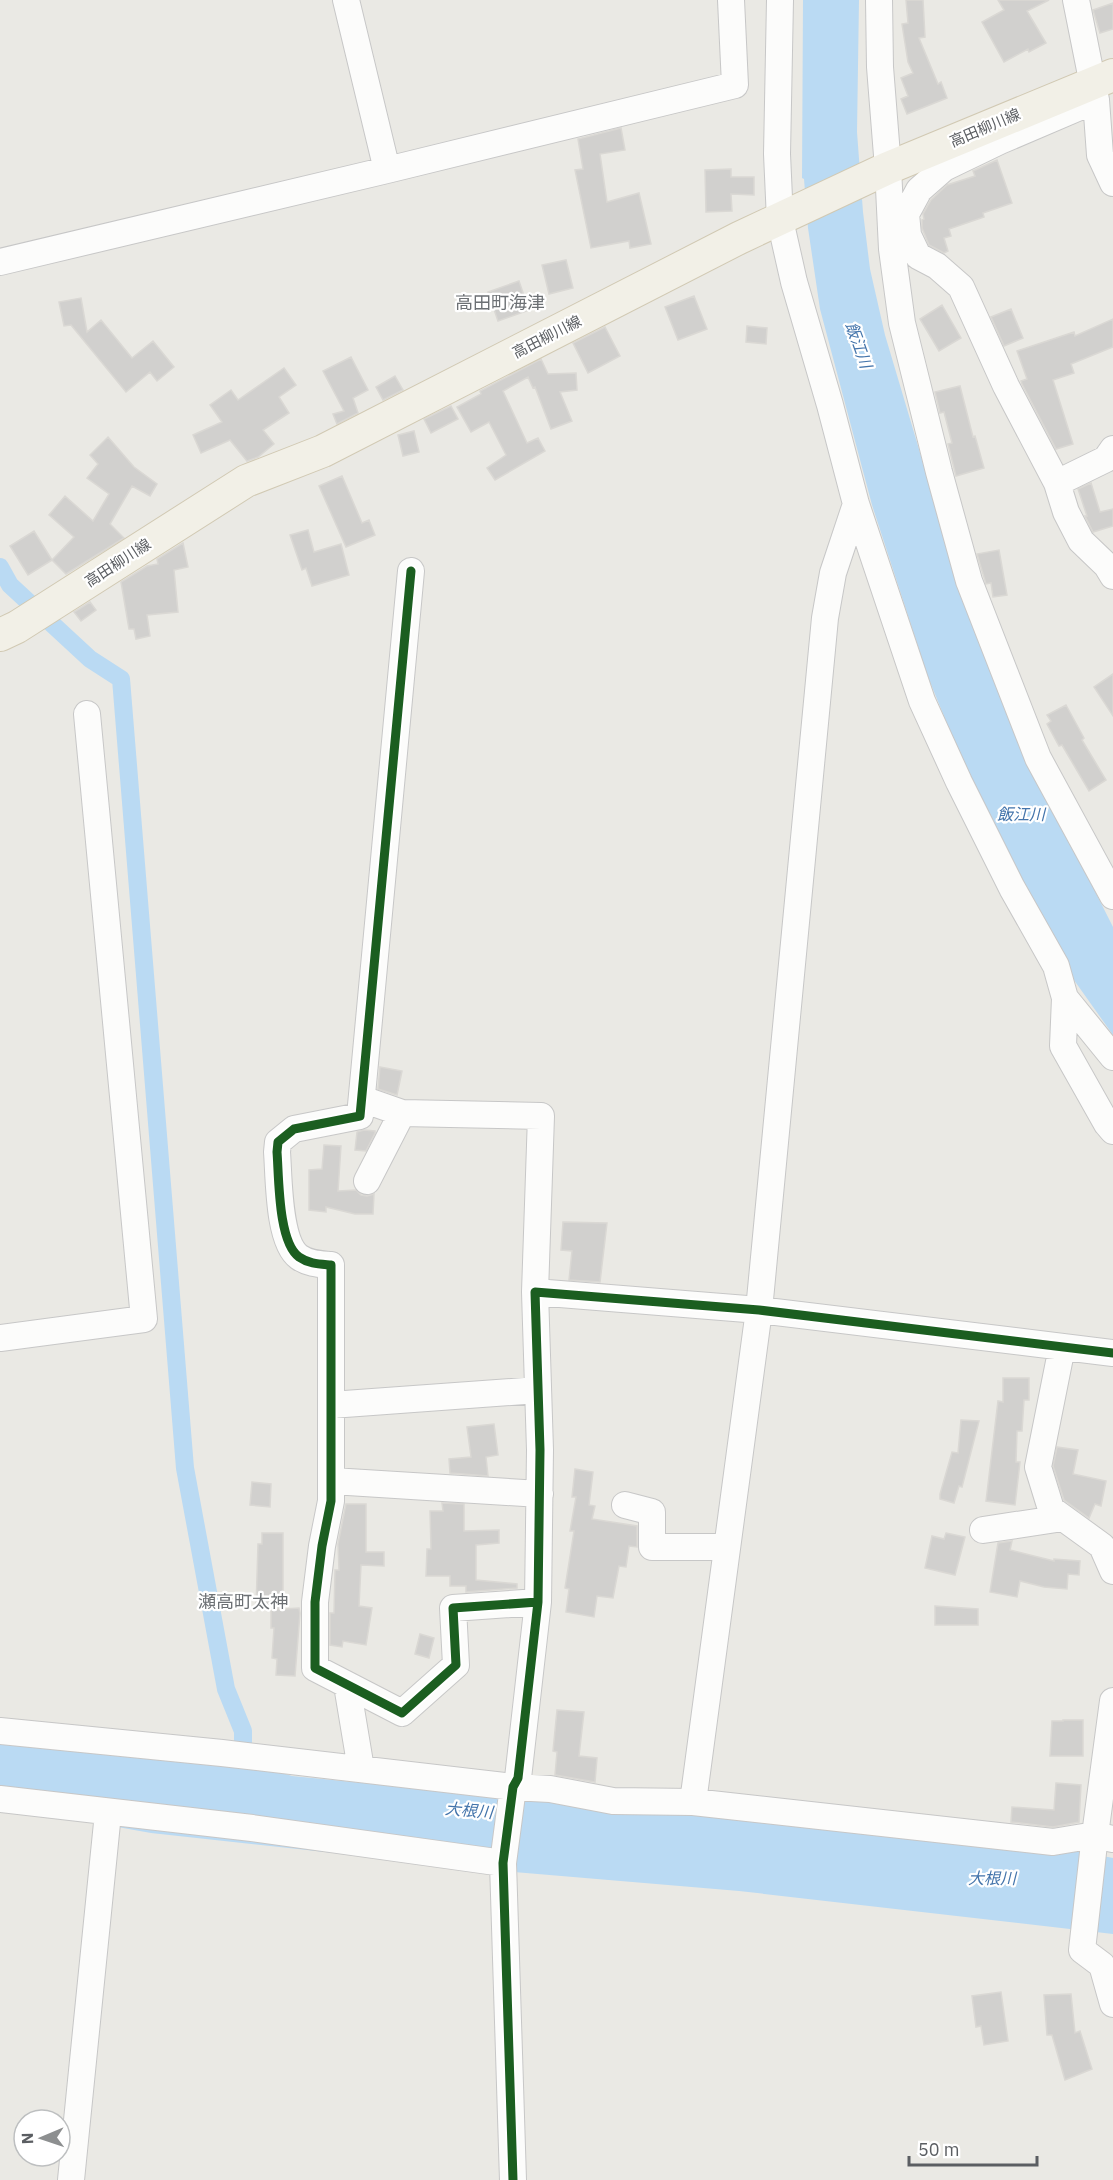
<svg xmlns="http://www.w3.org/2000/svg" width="1113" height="2180" font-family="'IBM Plex Sans','Noto Sans JP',sans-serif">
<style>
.water{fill:#badaf3}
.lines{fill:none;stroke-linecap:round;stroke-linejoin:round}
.canal{stroke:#badaf3;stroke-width:18}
.building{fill:#d1d0ce;stroke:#dad8d4;stroke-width:1.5}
.minor-casing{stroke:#c7c7c7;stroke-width:28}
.major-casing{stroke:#d1c9b3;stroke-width:34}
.minor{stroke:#fcfcfb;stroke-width:26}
.major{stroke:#f2f0e7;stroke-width:32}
.cycleway-casing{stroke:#fff;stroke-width:13}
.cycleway{stroke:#1b5e20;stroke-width:9}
.labels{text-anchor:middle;stroke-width:4.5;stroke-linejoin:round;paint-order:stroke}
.street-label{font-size:15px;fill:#5b5e62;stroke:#fff}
.water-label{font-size:16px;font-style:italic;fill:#4374ab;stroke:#fff}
.quarter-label{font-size:18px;fill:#6c7074;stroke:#fff}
</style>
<rect width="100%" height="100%" fill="#eae9e4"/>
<!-- water -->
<path class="water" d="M803,0h56l-2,132 6,80 7,57 15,66 75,252 72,179 81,161v108l-49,-69 -103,-208 -33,-81 -56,-172 -52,-196 -12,-81 -4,-49 -2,-1z
M0,1737l263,30 29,9 183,18 528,43 110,21v76l-374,-43 -248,-21 -340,-37 -151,-27z"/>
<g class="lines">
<!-- canal -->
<path class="canal" d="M0,567l10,18 80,74 31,20 64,789 41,221 17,42v13"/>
</g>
<!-- building -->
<path class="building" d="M906,0h17l2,37 -6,1 19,46 3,-2 6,16 -40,16 -6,-15 7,-3 -7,-18 12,-5 -5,-11 -6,-38 6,-1z
M998,0h51l-22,11 19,32 -17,9 -1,-3 -24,13 -22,-40 22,-12z
M1113,3v26l-13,4 -7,-23z
M621,128l4,22 -25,4 7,48 32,-9 12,51 -21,4 -1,-7 -38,7 -16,-78 8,-1 -5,-30z
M997,160l15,43 -29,10 1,4 -35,12 2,7 -7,2 4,13 -4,2 -15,-8 -7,-17v-8l2,-1 -1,-5 8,-14 16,-15 28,-9 -2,-5z
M731,169v8h23v18l-23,-1 1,17 -26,1 -1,-42z
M566,260l7,28 -24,6 -7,-29z
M519,281l10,29 -31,11 -10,-29z
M694,296l13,33 -29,11 -13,-33z
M81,298l6,34 14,-12 31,38 21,-17 21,26 -17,14 -7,-9 -24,20 -55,-67 -7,1 -5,-24z
M942,305l19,33 -22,13 -19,-32z
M1011,309l12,29 -19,8 -13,-29z
M1113,319v28l-42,17 3,9 -21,7 20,64 -17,5 -34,-65 -1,-3 6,-2 -10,-28 57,-19 1,4z
M747,326l20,2 -1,16 -20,-2z
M605,327l15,29 -32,17 -15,-30z
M351,357l17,33 -15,8 5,15 -21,11 -4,-10 11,-3 -21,-40z
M541,359l7,15 28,-1 1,17 -17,2 12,29 -21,8 -16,-42 -2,1 -5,-11 -25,14 24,52 11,-5 7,13 -50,29 -8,-12 19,-13 -17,-33 -18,10 -14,-25 24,-13 -1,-3z
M284,368l12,17 -17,12 10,16 -26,17 11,14 -16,13 -11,4 -17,-21 -29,13 -8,-18 29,-13 -12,-17 21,-15 7,10z
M395,376l8,14 -20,10 -7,-13z
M960,386l13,51 2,-1 9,32 -28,8 -8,-32 4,-1 -8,-31 -4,1 -5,-21z
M451,406l7,13 -27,14 -7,-14z
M414,431l5,21 -16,4 -5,-21z
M108,437l26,30 23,17 -7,12 -18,-10 -22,38 14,14 -58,36 -14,-14 -24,15 -18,-29 24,-15 18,29 22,-23 -25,-22 16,-19 28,25 16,-27 -22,-16 11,-14 -8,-9z
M342,476l20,47 7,-3 6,15 -29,12 -27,-61z
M1091,483l9,29 13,-3v17l-20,6 -8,-16h2l-9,-27z
M308,530l6,22 27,-8 8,31 -37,11 -6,-18 -4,2 -12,-35z
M183,543l5,24 -14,3 4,42 -31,3 3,21 -14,3 -2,-10h-5l-8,-47 26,-16 11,-2 -1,-5z
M999,550l8,45 -14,2 -2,-14 -5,1 -9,-30z
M90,602l6,8 -15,11 -7,-9z
M1113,674v42l-19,-29z
M1066,705l18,33 -2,2 24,40 -17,11 -27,-46 -3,1 -12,-22 4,-3 -4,-6z
M380,1067l22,4 -5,24 -19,-6z
M364,1130l11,1v2l-9,18 -11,-1 2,-18z
M324,1145l17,1 -3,45 18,-1 5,5 6,1 7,-2 -1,20h-18l-29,-7v5l-17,-2v-40l13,-1z
M563,1222l44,1 -7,59 -31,-2 3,-29 -11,-1z
M1003,1378h26v22h-5l-2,31h-5l-1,31h4l-5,43 -29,-4 12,-100 5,1z
M961,1420l18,1 -17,66 -3,-1 -5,17 -14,-4v-5l12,-42 6,1z
M494,1424l4,31 -12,2 2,19 -38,-3 -1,-14 22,-2 -4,-30z
M1057,1447l21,3 -5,24 33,7 -5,25 -6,-2 -6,14 -25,-18 -11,-34z
M575,1469l18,3 -4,33 6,1 -3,13 45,7v21l-8,-1 -3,21 -7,-1 -6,32 -16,-2 -3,21 -28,-5 3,-23 -4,-1 9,-57h-4l6,-34h-4z
M252,1482l19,2 -1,23 -20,-2z
M442,1503l22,1v27l35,-1v13l-23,2v35l41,4v4l-51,4v-6h-16v-10h-24l1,-27h4l-1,-38h13z
M346,1504h20v48h18v14l-23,-1 -2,41 13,2 -6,37 -23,-4 -1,6 -12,-2v-32h4l1,-43h4l-1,-26z
M262,1533h21v76l16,-1 1,5 -5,63 -19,-1 1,-16 -5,-1 2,-30h-3v-19h10l-25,-1 2,-64h4z
M946,1533l19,4 -10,38 -30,-7 7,-32 12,3z
M1012,1541l-2,9 44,11v-2l26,2 -1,14 -11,-1 -1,15 -23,-2 -24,-6 -3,16 -27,-5 8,-49z
M935,1606l43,3v16h-43z
M420,1634l14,4 -5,20 -14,-4z
M557,1710l27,2 -5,44 18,2 -2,24 -40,-7 2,-23 -4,-1z
M1063,1720h20v36h-33l2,-35h11z
M1056,1783l25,2 -2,37 -26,5 -42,-5 1,-15 42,3z
M1001,1992l7,49 -24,4 -3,-19 -5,1 -4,-31z
M1071,1994l4,39 5,-2 12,38 -27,11 -13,-45h-5l-3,-40z"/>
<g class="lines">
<defs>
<path id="minor" d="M346,0l41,170
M780,0l-3,154 3,66 14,62 36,123 26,99 66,197 37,81 53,106 44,78 9,32 -2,48 44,78 6,7
M879,0l1,67 8,101 4,81 10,74 37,149 30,109 69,177 75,138
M1076,0l20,100 4,55 13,28
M1096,100l-96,41 -56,27 -25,22 -13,24 2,21 10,21 19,10 24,21 45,99 51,97 9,29 15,29 26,25 6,10
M0,262l387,-92 348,-85 -4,-85
M1057,483l49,-24 7,-10
M411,571l-51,545 -66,13 -16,13 -1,10c2,25 1,90 22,105 10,7 21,7 32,8v236l-9,45 -7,56v66l87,45 54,-48 -3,-57 85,-6
M1065,998l48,59
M362,1099l40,14 139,3 -6,176
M367,1181l35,-68
M0,1338l144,-19 -57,-605
M1062,1347l-24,120 13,42 51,37 11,25
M331,1405l207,-15
M332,1481l208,13
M625,1505l27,7v35h75
M983,1530l80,-12
M347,1685l14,84
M0,1731l222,22 291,34 37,2 63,12 80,1 360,40 42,-7 18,4
M0,1799l252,29 251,35
M693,1802l66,-492 66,-692 8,-45 23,-69
M1082,1950l13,-115 18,-134
M1082,1950l20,15 11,39
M71,2180l37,-367
M513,2180l-10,-317 10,-76 5,-9 20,-176 2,-152 -5,-158 224,18 354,43"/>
<path id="major" d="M0,635l17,-8 229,-146 77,-30 416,-213 149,-70 225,-93"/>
</defs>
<!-- minor casing -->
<use href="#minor" class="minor-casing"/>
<!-- major casing -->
<use href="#major" class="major-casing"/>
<!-- minor -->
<use href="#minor" class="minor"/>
<!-- major -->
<use href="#major" class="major"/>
<defs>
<path id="cycleway" d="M411,571l-51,545 -66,13 -16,13 -1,10c2,25 1,90 22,105 10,7 21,7 32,8v236l-9,45 -7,56v66l87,45 54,-48 -3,-57 85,-6
M513,2180l-10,-317 10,-76 5,-9 20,-176 2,-152 -5,-158 224,18 354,43"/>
</defs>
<!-- cycleway casing -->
<use href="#cycleway" class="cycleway-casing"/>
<!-- cycleway -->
<use href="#cycleway" class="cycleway"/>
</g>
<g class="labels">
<!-- street labels -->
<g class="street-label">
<text transform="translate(985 128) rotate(-23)" y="5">高田柳川線</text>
<text transform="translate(547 337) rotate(-27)" y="5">高田柳川線</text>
<text transform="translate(118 563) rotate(-33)" y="5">高田柳川線</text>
</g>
<!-- water labels -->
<g class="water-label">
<text transform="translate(859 345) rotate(70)" y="6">飯江川</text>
<text x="1021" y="820">飯江川</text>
<text transform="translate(469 1810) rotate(5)" y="6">大根川</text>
<text x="992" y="1884">大根川</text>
</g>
<!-- quarter labels -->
<g class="quarter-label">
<text x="500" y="309">高田町海津</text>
<text x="243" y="1608">瀬高町太神</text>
</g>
</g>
<!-- north arrow -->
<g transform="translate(42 2138) rotate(268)"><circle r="28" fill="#ffffff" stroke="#bdbfc0" stroke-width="1.5"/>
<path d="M0-4.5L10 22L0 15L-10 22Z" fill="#8d8f90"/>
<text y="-9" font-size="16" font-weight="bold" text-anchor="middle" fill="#5b5e62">N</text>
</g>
<!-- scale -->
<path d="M909 2156v9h128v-9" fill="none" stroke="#5b5e62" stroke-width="3"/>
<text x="918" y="2156" font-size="18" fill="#5b5e62" stroke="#ffffff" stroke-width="4.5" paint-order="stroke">50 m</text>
</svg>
